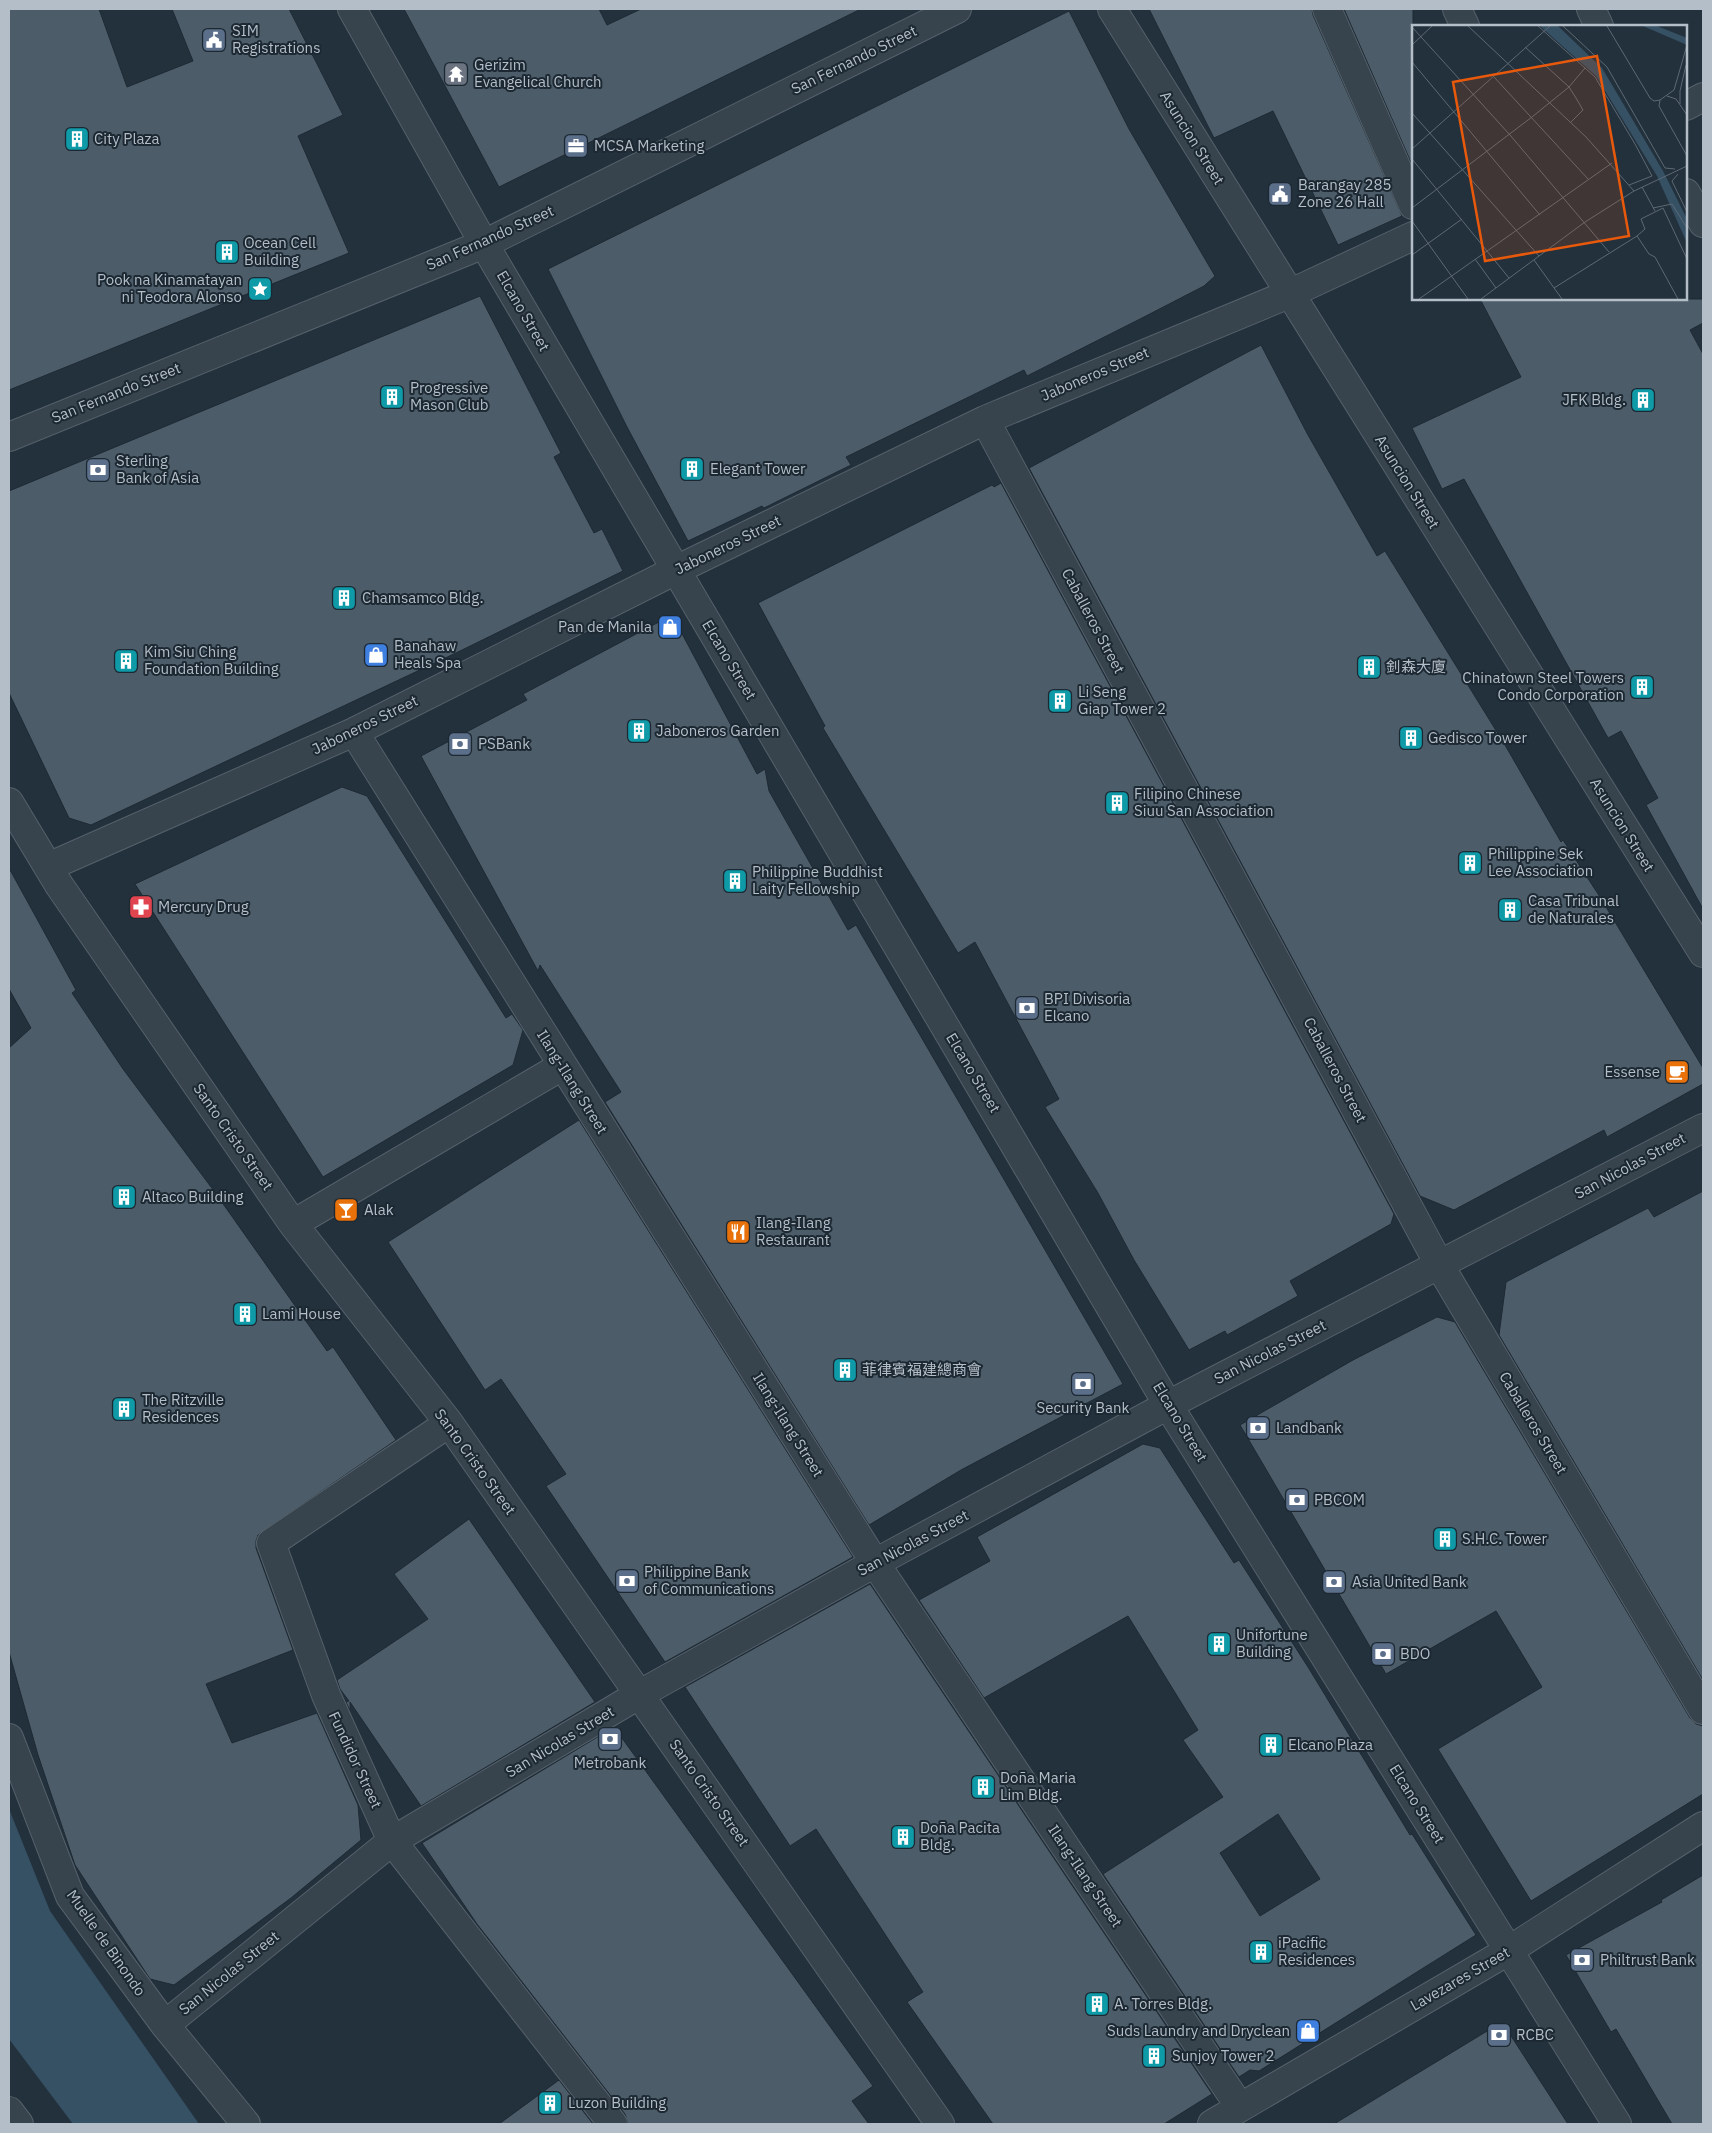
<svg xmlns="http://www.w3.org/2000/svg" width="1712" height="2133" font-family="'IBM Plex Sans','Noto Sans SC',sans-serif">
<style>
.water{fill:#365064}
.building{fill:#4c5c69;stroke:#1e2a34;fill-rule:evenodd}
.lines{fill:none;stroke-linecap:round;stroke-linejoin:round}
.minor-casing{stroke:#55616b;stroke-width:30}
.minor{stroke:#37434d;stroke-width:28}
.labels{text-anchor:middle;stroke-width:4;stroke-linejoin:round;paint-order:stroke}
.poi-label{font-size:15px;fill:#b3bec9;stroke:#1c2832;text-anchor:start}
.street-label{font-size:15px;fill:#b3bec9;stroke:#1c2832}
.inset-road{fill:none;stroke:#5d6975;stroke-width:1}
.view{fill:#e8590c;fill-opacity:0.15;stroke:#e8590c;stroke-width:2.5}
.inset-edge{fill:none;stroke:#b3bec9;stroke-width:2.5}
</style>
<rect width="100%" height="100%" fill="#23313d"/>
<!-- water -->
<path class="water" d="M9,1809l41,102 149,213h-126l-64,-85z"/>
<!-- building -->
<path class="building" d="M9,9h90l28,78 66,-26 -21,-52h117l54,106 -45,21 51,117 -340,137z
M404,9h195l8,16 34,-16h220l-362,178z
M1149,9h163l1,6 89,201 -64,29 -65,-134 -59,27z
M1344,9h69v158z
M1069,11l60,118 86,147 -11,10 -62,32 -115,58 -3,-6 -178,87 5,8 -87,43 -2,-2 -74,35 -61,-114 -79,-158z
M480,296l81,157 -7,4 40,76 8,-4 21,42 -165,81 -367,173 -22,-7 -60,-125v-202z
M1480,299h223v24l-13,7 13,24v555l-57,-104 12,-7 -37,-67 -13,7 -144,-259 -22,10 -30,-61 109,-51z
M1261,345l47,90 69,121 8,-5 120,194 56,97 2,-2 37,57 103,171v16l-96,53 -3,-7 -150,80 -34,-14 -391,-728z
M1001,483l393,731 -3,10 -101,57 8,15 -71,39 -2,-4 -36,19 -55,-90 -36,-67 -53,-86 14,-8 -84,-157 -17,11 -135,-225 2,-2 -67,-123 234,-118 2,2z
M672,615l85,159 8,-5 4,22 79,139 8,-5 267,459 -162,86 -92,55 -264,-423 16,-10 -81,-127 -2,6 -117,-215 106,-56 -4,-6z
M342,787l25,9 139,222 6,-4 11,16 -10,35 -190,112 -188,-293z
M9,868l67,122 -4,3 51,76 91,122 113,160 6,-4 63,93 -138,95 -2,6v7l37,102 -87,34 26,59 85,-30 41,92 3,35 -70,58 -117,87 -24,-6 -75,-114 -37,-110 -29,-103v-604l22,-20 -22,-39z
M579,1120l274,437 -188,105 -119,-176 20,-12 -65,-95 -16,11 -97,-148z
M1703,1191v489l-204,-345 7,-53 142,-74 6,9z
M1437,1317l18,5 235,396 6,6 7,2v68l-172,107 -93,-152 104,-62 -46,-76 -110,63 -146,-249 113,-65z
M1143,1444l17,4 74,115 5,-3 69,107 102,168 2,-1 64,101 -217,136 -9,-1 -11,7 -136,-203 120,-77 -40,-57 15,-10 -70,-114 -144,82 -65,-98 71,-39 -13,-24zM1278,1814l42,65 -60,37 -40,-63z
M469,1519l126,183 -174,104 -71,-104v9l-4,-9 3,-1 -9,-12 -3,-9 91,-61 -34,-45z
M870,1584l342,510 -48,30h-171l-86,-122 16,-10 -107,-163 -26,17 -105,-159z
M614,1727l259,359 -21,15 17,23h-241l-3,-10 -148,-190 -55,-81z
M1703,1875v249h-31l-56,-95 -5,3 -45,-77 96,-53 -1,-2z
M1502,2022l66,102h-234z
M559,2080l34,44h-94z"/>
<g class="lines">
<defs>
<path id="minor" d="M352,9l132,235 684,1161 449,719
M1112,9l591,944
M1327,9l86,196
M1457,9l8,17
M1591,9l8,17
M1686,106l17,-9
M1686,193l17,30
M985,420l455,846 263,444
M9,437l475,-193 473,-235
M354,732l521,831 365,544
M9,802l50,83 234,339 156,199 491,701
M48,867l306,-135 322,-162 309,-150 304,-126 124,-58
M293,1224l269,-158
M449,1423l-178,120 55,152 66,146 221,283
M9,1738l61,158 95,129 81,99
M165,2025l227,-184 248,-147 235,-131 293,-158 535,-277
M9,2111l10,13
M1212,2124l296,-173 195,-125"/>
</defs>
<!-- minor casing -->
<use href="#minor" class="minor-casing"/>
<!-- minor -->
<use href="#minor" class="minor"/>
</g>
<!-- icons -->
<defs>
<symbol id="civic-square" viewBox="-11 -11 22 22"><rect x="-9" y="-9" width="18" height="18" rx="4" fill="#5c6f8a" stroke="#1c2832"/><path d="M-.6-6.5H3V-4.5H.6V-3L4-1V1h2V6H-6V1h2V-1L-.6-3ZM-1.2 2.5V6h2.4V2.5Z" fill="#fff"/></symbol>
<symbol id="temple-square" viewBox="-11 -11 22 22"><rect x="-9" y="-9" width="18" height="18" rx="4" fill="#6b7280" stroke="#1c2832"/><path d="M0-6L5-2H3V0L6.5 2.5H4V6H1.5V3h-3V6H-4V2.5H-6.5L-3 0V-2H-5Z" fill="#fff"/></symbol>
<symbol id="building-square" viewBox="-11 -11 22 22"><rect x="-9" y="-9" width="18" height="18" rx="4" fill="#0f9aa8" stroke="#1c2832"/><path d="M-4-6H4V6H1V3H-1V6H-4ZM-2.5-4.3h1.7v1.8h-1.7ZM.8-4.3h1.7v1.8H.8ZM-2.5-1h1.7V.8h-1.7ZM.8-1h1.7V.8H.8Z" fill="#fff"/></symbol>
<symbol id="office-square" viewBox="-11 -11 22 22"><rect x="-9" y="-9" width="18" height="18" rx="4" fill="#5c6f8a" stroke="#1c2832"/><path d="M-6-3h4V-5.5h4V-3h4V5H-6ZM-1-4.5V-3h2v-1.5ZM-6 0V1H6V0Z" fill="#fff"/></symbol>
<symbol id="sight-square" viewBox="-11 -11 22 22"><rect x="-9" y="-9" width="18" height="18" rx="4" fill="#0f9aa8" stroke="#1c2832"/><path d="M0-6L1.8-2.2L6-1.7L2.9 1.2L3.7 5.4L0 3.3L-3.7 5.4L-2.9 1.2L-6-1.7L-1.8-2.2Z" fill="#fff"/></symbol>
<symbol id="bank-square" viewBox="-11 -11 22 22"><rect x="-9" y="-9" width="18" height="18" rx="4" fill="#5c6f8a" stroke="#1c2832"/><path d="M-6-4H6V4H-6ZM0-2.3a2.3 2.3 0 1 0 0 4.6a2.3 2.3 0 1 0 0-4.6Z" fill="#fff"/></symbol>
<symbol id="shop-square" viewBox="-11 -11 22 22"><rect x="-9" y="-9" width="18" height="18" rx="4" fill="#3f7fe0" stroke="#1c2832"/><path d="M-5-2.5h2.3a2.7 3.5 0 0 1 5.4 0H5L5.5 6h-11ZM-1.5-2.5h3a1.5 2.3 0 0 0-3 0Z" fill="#fff"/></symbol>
<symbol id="pharmacy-square" viewBox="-11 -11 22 22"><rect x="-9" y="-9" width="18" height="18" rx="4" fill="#e0444e" stroke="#1c2832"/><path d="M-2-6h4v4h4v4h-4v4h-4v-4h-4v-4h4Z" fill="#fff"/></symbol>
<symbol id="cafe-square" viewBox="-11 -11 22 22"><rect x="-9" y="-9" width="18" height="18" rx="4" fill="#e8710a" stroke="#1c2832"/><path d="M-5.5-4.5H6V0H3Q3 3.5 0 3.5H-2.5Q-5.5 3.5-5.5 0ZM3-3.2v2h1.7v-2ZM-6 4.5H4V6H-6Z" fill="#fff"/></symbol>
<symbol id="bar-square" viewBox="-11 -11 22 22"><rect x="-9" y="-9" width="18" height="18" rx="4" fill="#e8710a" stroke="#1c2832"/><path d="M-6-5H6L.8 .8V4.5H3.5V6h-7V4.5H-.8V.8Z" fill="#fff"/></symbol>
<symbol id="restaurant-square" viewBox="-11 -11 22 22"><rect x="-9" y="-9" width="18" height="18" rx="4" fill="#e8710a" stroke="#1c2832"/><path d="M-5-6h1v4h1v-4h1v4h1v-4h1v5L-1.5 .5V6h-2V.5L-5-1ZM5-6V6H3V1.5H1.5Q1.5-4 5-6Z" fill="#fff"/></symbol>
</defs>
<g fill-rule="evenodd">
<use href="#civic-square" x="200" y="26" width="28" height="28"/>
<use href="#temple-square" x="442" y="60" width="28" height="28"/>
<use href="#building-square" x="63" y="125" width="28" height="28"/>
<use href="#office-square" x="562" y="132" width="28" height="28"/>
<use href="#civic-square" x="1266" y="180" width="28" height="28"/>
<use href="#building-square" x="213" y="238" width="28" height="28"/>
<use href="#sight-square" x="246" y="275" width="28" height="28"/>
<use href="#building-square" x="378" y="383" width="28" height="28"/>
<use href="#building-square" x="1629" y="386" width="28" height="28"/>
<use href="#building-square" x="678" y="455" width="28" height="28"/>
<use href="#bank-square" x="84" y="456" width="28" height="28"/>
<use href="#building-square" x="330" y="584" width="28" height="28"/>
<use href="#shop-square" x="656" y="613" width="28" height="28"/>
<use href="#shop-square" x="362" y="641" width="28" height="28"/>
<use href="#building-square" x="112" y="647" width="28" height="28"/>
<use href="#building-square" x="1355" y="653" width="28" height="28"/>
<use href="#building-square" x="1628" y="673" width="28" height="28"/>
<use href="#building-square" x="1046" y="687" width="28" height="28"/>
<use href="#building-square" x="625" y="717" width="28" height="28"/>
<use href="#building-square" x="1397" y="724" width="28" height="28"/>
<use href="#bank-square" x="446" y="730" width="28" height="28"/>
<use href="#building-square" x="1103" y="789" width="28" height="28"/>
<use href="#building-square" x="1456" y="849" width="28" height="28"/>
<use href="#building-square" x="721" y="867" width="28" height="28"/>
<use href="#pharmacy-square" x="127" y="893" width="28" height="28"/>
<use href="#building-square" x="1496" y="896" width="28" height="28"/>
<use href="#bank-square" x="1013" y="994" width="28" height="28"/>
<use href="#cafe-square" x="1663" y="1058" width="28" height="28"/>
<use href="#building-square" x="110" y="1183" width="28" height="28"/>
<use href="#bar-square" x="332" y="1196" width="28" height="28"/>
<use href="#restaurant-square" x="724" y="1218" width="28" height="28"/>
<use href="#building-square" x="231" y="1300" width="28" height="28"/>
<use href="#building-square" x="831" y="1356" width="28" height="28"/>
<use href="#bank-square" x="1069" y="1370" width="28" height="28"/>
<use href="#building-square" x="110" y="1395" width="28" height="28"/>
<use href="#bank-square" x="1244" y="1414" width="28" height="28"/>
<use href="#bank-square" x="1283" y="1486" width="28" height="28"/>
<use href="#building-square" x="1431" y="1525" width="28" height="28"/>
<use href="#bank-square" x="613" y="1567" width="28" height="28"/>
<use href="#bank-square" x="1320" y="1568" width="28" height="28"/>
<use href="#building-square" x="1205" y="1630" width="28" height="28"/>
<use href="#bank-square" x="1369" y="1640" width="28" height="28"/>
<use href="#bank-square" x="596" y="1725" width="28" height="28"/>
<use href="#building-square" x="1257" y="1731" width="28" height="28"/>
<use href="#building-square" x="969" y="1773" width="28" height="28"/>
<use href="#building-square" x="889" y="1823" width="28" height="28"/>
<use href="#building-square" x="1247" y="1938" width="28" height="28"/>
<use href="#bank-square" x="1568" y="1946" width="28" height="28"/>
<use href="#building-square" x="1083" y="1990" width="28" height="28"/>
<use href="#shop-square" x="1294" y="2017" width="28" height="28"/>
<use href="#bank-square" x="1485" y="2021" width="28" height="28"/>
<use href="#building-square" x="1140" y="2042" width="28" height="28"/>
<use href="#building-square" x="536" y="2089" width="28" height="28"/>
</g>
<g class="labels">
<!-- poi labels -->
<g class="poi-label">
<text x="232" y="36">SIM<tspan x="232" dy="17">Registrations</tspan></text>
<text x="474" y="70">Gerizim<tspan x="474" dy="17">Evangelical Church</tspan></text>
<text x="94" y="144">City Plaza</text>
<text x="594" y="151">MCSA Marketing</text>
<text x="1298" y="190">Barangay 285<tspan x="1298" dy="17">Zone 26 Hall</tspan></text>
<text x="244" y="248">Ocean Cell<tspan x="244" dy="17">Building</tspan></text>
<text x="242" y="285" text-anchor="end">Pook na Kinamatayan<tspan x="242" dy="17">ni Teodora Alonso</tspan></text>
<text x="410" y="393">Progressive<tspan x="410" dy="17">Mason Club</tspan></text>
<text x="1626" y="405" text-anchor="end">JFK Bldg.</text>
<text x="116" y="466">Sterling<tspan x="116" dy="17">Bank of Asia</tspan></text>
<text x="710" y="474">Elegant Tower</text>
<text x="362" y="603">Chamsamco Bldg.</text>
<text x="652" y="632" text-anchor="end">Pan de Manila</text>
<text x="394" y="651">Banahaw<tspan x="394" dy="17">Heals Spa</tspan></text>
<text x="144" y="657">Kim Siu Ching<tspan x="144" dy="17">Foundation Building</tspan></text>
<text x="1386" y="672">釗森大廈</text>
<text x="1624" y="683" text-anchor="end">Chinatown Steel Towers<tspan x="1624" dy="17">Condo Corporation</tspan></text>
<text x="1078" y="697">Li Seng<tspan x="1078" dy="17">Giap Tower 2</tspan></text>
<text x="656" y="736">Jaboneros Garden</text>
<text x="1428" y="743">Gedisco Tower</text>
<text x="478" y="749">PSBank</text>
<text x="1134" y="799">Filipino Chinese<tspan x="1134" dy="17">Siuu San Association</tspan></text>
<text x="1488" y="859">Philippine Sek<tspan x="1488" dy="17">Lee Association</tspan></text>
<text x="752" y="877">Philippine Buddhist<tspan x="752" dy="17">Laity Fellowship</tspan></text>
<text x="1528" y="906">Casa Tribunal<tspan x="1528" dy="17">de Naturales</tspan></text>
<text x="158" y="912">Mercury Drug</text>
<text x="1044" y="1004">BPI Divisoria<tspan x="1044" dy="17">Elcano</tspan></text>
<text x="1660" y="1077" text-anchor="end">Essense</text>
<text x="142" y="1202">Altaco Building</text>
<text x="364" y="1215">Alak</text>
<text x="756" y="1228">Ilang-Ilang<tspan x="756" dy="17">Restaurant</tspan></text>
<text x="262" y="1319">Lami House</text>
<text x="862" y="1375">菲律賓福建總商會</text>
<text x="142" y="1405">The Ritzville<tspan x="142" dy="17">Residences</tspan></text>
<text x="1083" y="1413" text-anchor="middle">Security Bank</text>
<text x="1276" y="1433">Landbank</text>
<text x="1314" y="1505">PBCOM</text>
<text x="1462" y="1544">S.H.C. Tower</text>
<text x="644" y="1577">Philippine Bank<tspan x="644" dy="17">of Communications</tspan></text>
<text x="1352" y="1587">Asia United Bank</text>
<text x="1236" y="1640">Unifortune<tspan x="1236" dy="17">Building</tspan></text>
<text x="1400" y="1659">BDO</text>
<text x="1288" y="1750">Elcano Plaza</text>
<text x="610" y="1768" text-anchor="middle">Metrobank</text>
<text x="1000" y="1783">Doña Maria<tspan x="1000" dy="17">Lim Bldg.</tspan></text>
<text x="920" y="1833">Doña Pacita<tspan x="920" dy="17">Bldg.</tspan></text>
<text x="1278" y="1948">iPacific<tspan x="1278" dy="17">Residences</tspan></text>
<text x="1600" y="1965">Philtrust Bank</text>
<text x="1114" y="2009">A. Torres Bldg.</text>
<text x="1290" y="2036" text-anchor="end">Suds Laundry and Dryclean</text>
<text x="1516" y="2040">RCBC</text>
<text x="1172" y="2061">Sunjoy Tower 2</text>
<text x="568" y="2108">Luzon Building</text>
</g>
<!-- street labels -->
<g class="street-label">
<text transform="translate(854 60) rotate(-26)" y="5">San Fernando Street</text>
<text transform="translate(1192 138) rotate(58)" y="5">Asuncion Street</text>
<text transform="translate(490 238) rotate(-24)" y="5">San Fernando Street</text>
<text transform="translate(523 311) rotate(60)" y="5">Elcano Street</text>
<text transform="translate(1095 374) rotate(-23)" y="5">Jaboneros Street</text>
<text transform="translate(116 393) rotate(-22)" y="5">San Fernando Street</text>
<text transform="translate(1407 482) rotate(58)" y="5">Asuncion Street</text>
<text transform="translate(728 545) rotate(-26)" y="5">Jaboneros Street</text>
<text transform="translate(1093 621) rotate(62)" y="5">Caballeros Street</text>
<text transform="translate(729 660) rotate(59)" y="5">Elcano Street</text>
<text transform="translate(365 725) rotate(-26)" y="5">Jaboneros Street</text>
<text transform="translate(1622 825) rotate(58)" y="5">Asuncion Street</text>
<text transform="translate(1335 1070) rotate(62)" y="5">Caballeros Street</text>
<text transform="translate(973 1073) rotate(59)" y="5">Elcano Street</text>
<text transform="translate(572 1082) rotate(58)" y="5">Ilang-Ilang Street</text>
<text transform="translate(233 1137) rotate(55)" y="5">Santo Cristo Street</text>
<text transform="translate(1630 1166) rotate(-28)" y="5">San Nicolas Street</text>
<text transform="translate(1270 1352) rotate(-27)" y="5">San Nicolas Street</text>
<text transform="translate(1180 1422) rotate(59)" y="5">Elcano Street</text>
<text transform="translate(1533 1423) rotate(59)" y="5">Caballeros Street</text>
<text transform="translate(788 1425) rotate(58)" y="5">Ilang-Ilang Street</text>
<text transform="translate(475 1462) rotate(54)" y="5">Santo Cristo Street</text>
<text transform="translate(913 1543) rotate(-28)" y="5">San Nicolas Street</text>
<text transform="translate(560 1742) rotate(-31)" y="5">San Nicolas Street</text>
<text transform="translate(355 1760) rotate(65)" y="5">Fundidor Street</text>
<text transform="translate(709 1793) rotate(55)" y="5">Santo Cristo Street</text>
<text transform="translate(1417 1804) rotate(58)" y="5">Elcano Street</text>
<text transform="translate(1085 1876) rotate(56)" y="5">Ilang-Ilang Street</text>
<text transform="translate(106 1943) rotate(55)" y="5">Muelle de Binondo</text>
<text transform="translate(229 1973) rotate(-39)" y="5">San Nicolas Street</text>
<text transform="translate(1460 1979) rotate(-30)" y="5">Lavezares Street</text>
</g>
</g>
<!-- overview -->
<g transform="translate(1412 25)">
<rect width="275" height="275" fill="#23313d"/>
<path d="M128,1h18l44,42 61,103 24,48v24l-30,-67 -61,-100zM231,1h14l30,12v7z" fill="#365064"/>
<path class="inset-road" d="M56,1l118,111 48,54M126,1l57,51 40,67 17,32 -23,9M151,1l44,41 58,101 10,1M195,1l43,72 4,3 6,-1M0,2l98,108 99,117M0,20l20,-19M275,20l-13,45 -14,10 -1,6 28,50M113,22l44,40 7,11 7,12 -13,13M0,37l128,153M82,52l94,102M255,71l9,3 11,16M268,79v-13l6,-26M0,88l127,143M0,124l138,-123M0,134l97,119M266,149l-6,7 15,31M230,162l13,24M0,183l120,-91 37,-30 16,-19M241,183l19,-4 15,24M0,196l56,78M225,211l12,18 6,3 23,42M0,230l50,-36M63,234l21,29M122,235l28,39M142,263l83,-52 8,-7 -4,-10 22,-11 24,51M7,274l193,-136M69,274l104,-77 49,-31 53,-25"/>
<path class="view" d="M185,31l32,180 -144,25 -32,-179z"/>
<rect width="275" height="275" class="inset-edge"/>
</g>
<!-- border -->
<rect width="1712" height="2133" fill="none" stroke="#b3bec9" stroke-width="20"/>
</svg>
